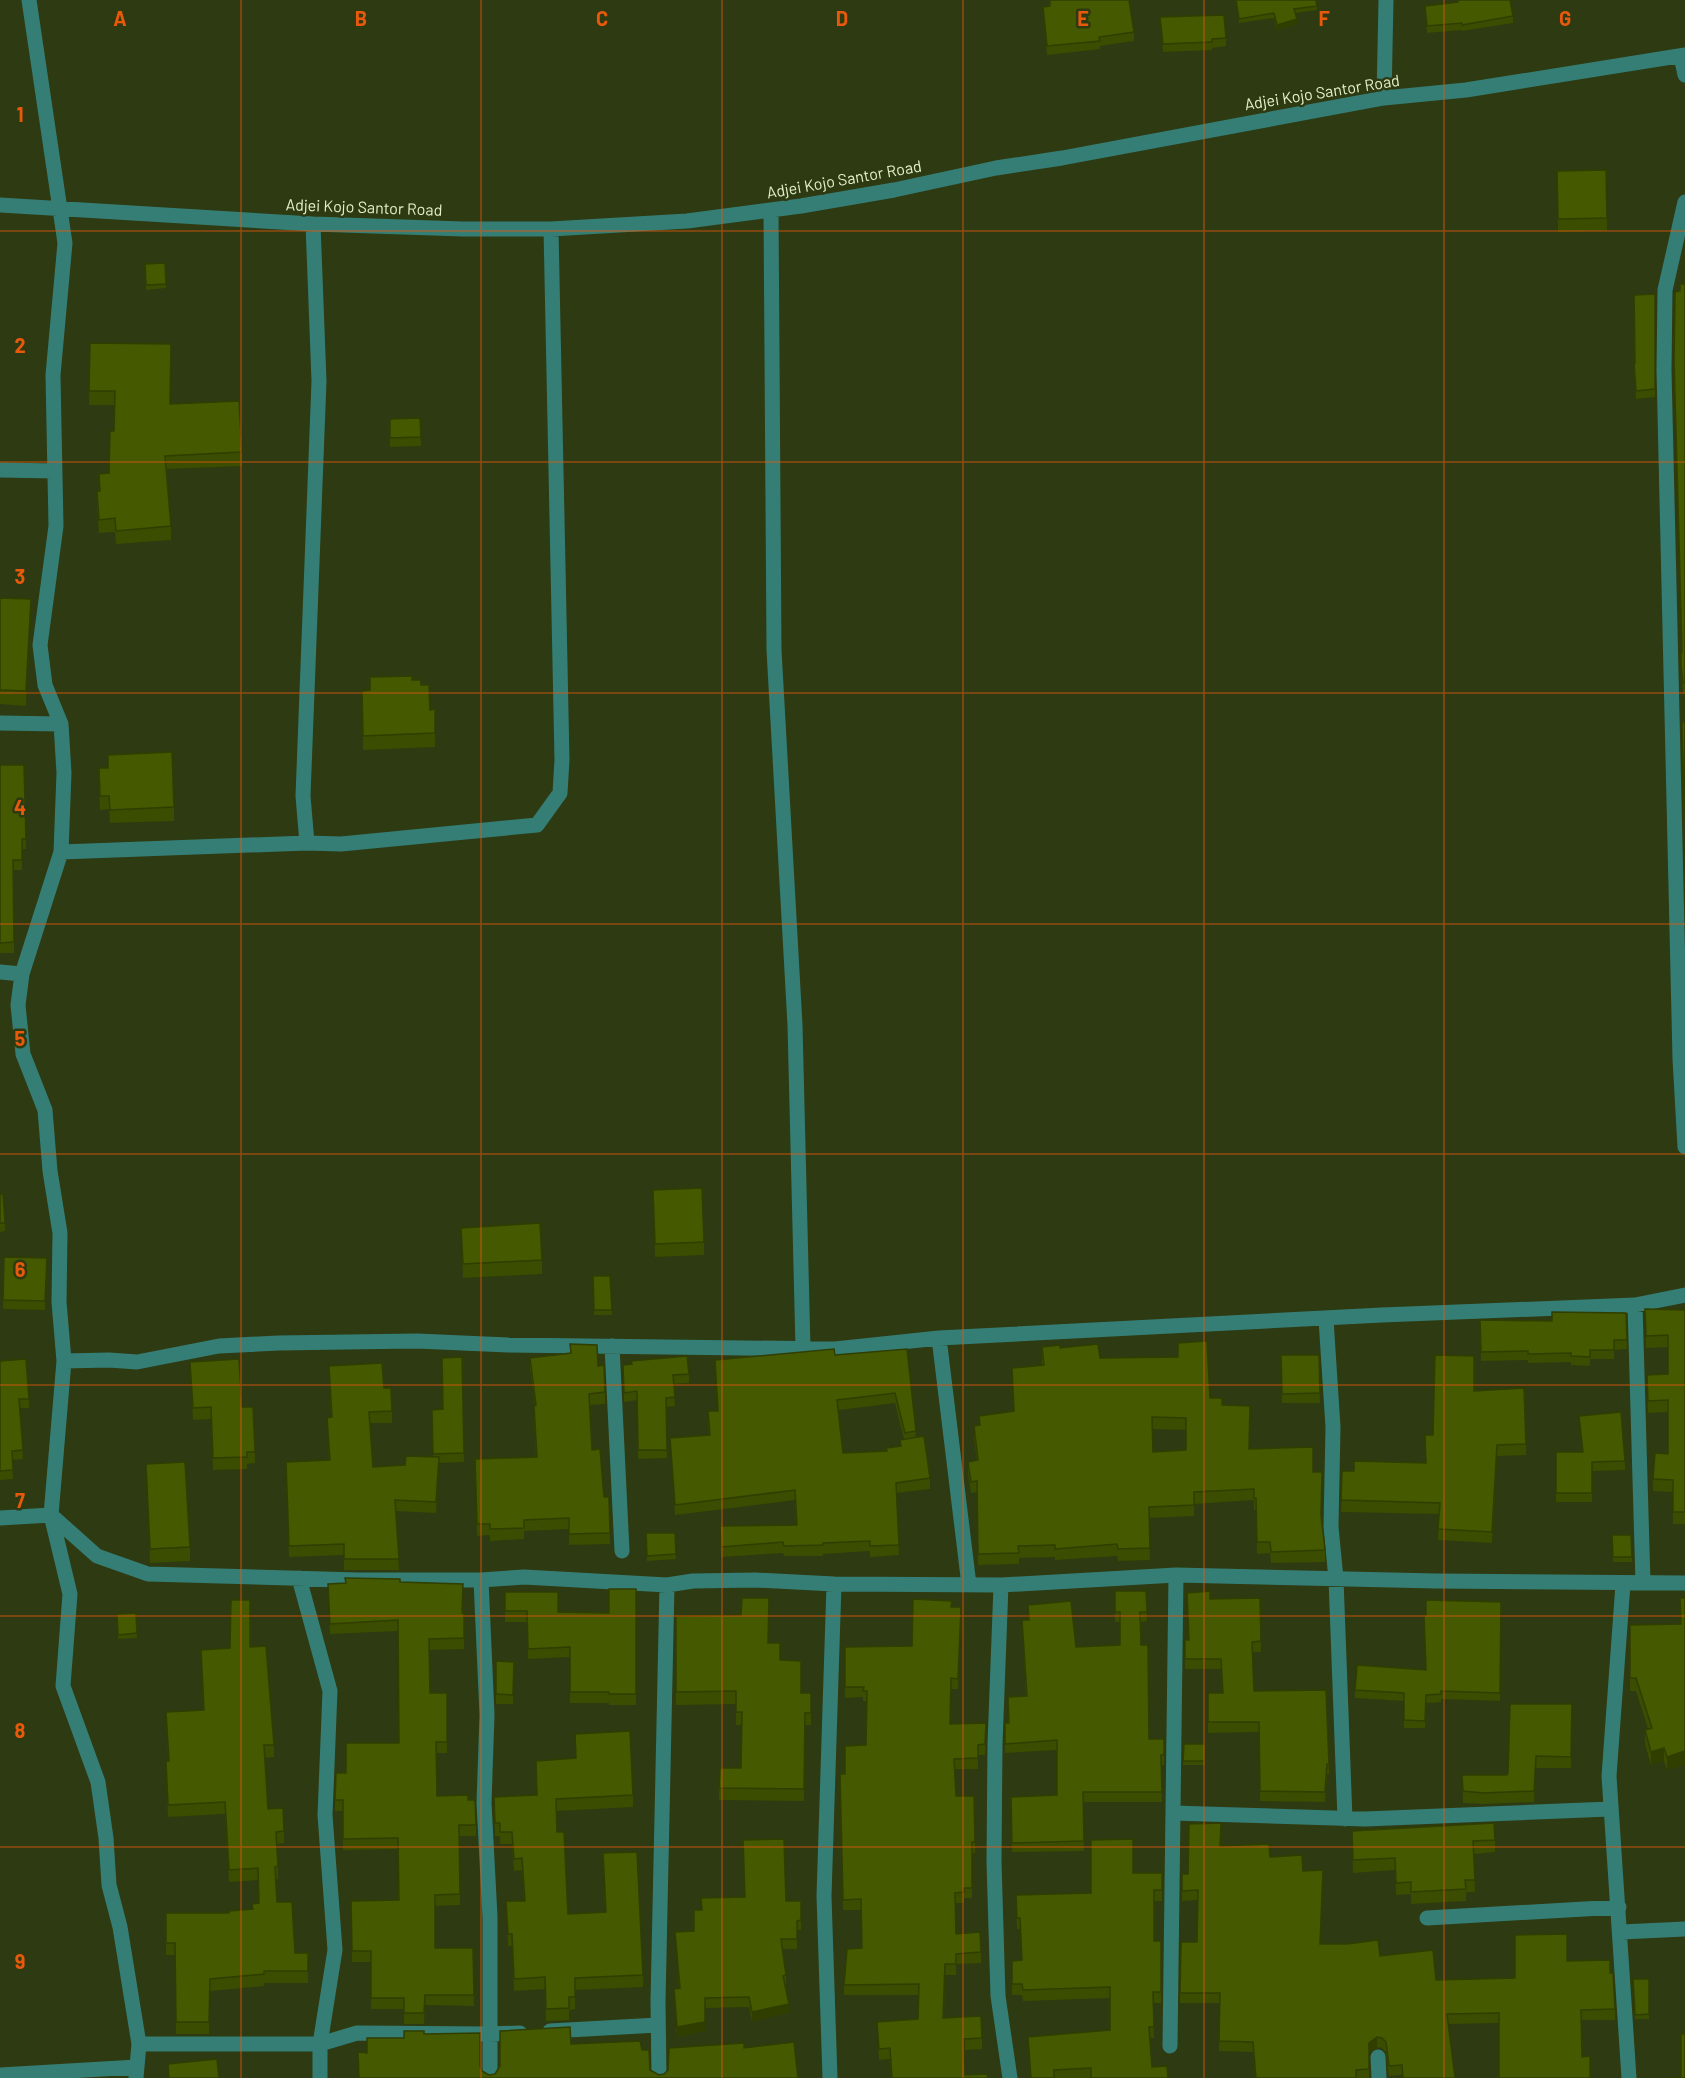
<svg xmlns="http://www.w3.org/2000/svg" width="1685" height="2078" font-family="Barlow,sans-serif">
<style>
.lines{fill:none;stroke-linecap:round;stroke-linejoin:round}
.minor{stroke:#357e75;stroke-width:15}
.wall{fill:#3a4d00;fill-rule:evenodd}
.shaded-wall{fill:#303e00}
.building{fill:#445900;stroke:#303e00;stroke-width:1.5;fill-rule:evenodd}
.grid{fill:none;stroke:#e8590c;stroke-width:1.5;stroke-opacity:0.55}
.labels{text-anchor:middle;stroke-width:5;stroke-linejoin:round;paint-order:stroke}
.street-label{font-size:16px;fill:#e3f1ca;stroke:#2e3a11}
.grid-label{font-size:20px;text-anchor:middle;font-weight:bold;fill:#e8590c;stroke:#2e3a11;stroke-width:5;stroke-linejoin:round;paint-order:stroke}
</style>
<rect width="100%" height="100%" fill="#2e3a11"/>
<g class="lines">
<!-- minor -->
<path class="minor" d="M29,0l36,243 -12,132 3,151 -16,119 5,40 16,39 3,49 -3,79 -39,122 -4,31 5,49 22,56 5,61 10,62 -1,69 5,59 -13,154 19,79 -7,92 35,96 8,56 3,47 11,42 19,117 -3,34
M1681,56l4,19
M1384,98l2,-98
M1685,202l-20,88 -1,80 16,689 5,88
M0,205l313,19 150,5h88l136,-8 114,-15 93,-16 102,-22 66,-10 322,-60 82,-8 219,-35
M771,210l3,440 21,375 8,323
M0,470l55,1
M0,723l61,1
M307,843l-4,-47 16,-415 -6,-157
M61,852l246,-9 34,1 196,-19 23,-32 2,-33 -11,-531
M0,972l22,2
M1635,1305l8,278
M1326,1319l7,108 -2,100 5,52 9,240
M939,1338l30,247
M612,1346l10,205
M64,1361l45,-1 28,2 82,-16 59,-3 139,-2 91,4 327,4 104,-11 443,-23 253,-10 50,-10
M0,1518l51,-3 46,41 51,18 210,6h123l43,-3 143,8 26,-4 62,-1 79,4 167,1 175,-10 260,6 249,2
M299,1578l31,113 -5,124 10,135 -15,94v34
M481,1580l6,135 -3,88 6,114v161
M1623,1584l-14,192 20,302
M1001,1585l-6,159 -1,118 4,134 12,82
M1173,1813l192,6 245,-10
M1427,1918l192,-11
M1621,1932l64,-3
M550,2031l108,-6
M139,2044h181l37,-11 132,1 31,-1
M1170,2046l6,-471
M1378,2057l1,21
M0,2075l137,-8
M659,2078l-1,-77 9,-416
M830,2078l-6,-182 10,-312"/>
</g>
<!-- wall -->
<path class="wall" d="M1049,0l85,32v9l-34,5v3l-53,6 -4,-48 6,-1z
M1236,0l81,6v4l-22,3 2,11 -20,6 -3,-12 -35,5z
M1425,6l88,10v7l-51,8v-1l-35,3z
M1160,17l66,21v8l-14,2v2l-49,2z
M1557,171l50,47v13l-49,1z
M165,263l1,25 -20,2 -1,-26z
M1685,284v409h-2l-2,-18v-23h1z
M1655,294v103l-19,2 -2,-36h1z
M90,343l80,61 72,48v14l-75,3 4,57v14l-55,4 -1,-12 -16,1 -2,-28v-14h2v-17l10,-1 5,-42 1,-26h-26z
M420,418l1,28 -31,1v-28z
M0,598l31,16 -5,92 -26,-2z
M370,677l42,3 9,5 9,25 5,23v14l-72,3 -1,-46 8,-14z
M108,755l66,52v14l-64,2 -1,-14 -9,1 -1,-28v-14h9z
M0,765h24l2,84h-4v21h-8v83h-14z
M653,1190l51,52v13l-49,2z
M0,1194l5,29v8l-5,1z
M461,1228l81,32v14l-79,4z
M4,1257l43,1 -2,52 -42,-1z
M593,1276h17l2,39h-18z
M1645,1309l40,1v214h-12v-32l-20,-1v-12l15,-25v-42l-20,1 -1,-38 21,-1v-27l-22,1z
M1626,1313l1,36 -13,1v9h-24v7l-19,-1v-3l-43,1v-3l-47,1 -1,-41 72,1z
M1178,1343l32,55 12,7 27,44 64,23 8,45 4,33v12l-54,1 -1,-10 -13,1 -1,-44h-2v-10l-60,4v12l-45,2 1,42 -32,1 -1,-5 -62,4v-3l-36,1v6l-41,1 -1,-73 -6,1 -3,-20v-11l9,-1 -3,-23v-12l5,-1v-9l35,-5 -2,-43 30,-3v-18l18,1 40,10 78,-1zM1152,1429l34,1v20l-33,2z
M570,1344l28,22 7,26v12l-15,1 2,45 12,47h5l1,47 -41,1v-16l-45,2v8l-34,2v-6l-13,1 -2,-77 61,-2 -2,-40v-11l1,-1 -5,-36v-11l40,-5z
M907,1349l9,89 14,40v11l-34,4 3,62 -29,2v-6l-47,3v2h-39l-1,-3 -62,4 -1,-31 76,-1 -1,-25 -120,15 -5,-77 39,-3 -1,-24h10l-3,-51 120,-5zM895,1403l9,36 -4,1v6l-14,5 -43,2 -4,-43z
M1281,1355h38l1,48h-38z
M462,1357l2,105 -25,1 -3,50 -40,-2 3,59h-55v-15l-55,2 -3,-84 43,-13 -2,-42 4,-1 -2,-51 55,22 8,23v12h-22l3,44 32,-2 28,-8 -1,-47 11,-1z
M0,1361l29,38v9h-9l3,51 -11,1 1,19 -13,1z
M190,1362l52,45 13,45v11l-8,1v5l-34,1 -2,-51 -18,1z
M623,1374h66v9l-16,1 2,22 -9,1 1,51 -29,1 -1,-59 -13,2z
M1474,1391l52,53v11l-29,1 -5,87 -54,-3 1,-26 -98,-2 1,-41h12l72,-8 7,-28z
M1579,1416l46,45v9l-33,1v31h-36v-50h26z
M146,1464l44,83v14l-40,2z
M646,1533h29l1,26 -29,2z
M1612,1535l20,22v5h-19z
M400,1582l63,13v18h1v36l-34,1v43h17v60h-11l1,43 31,4 8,25v11h-16v69l-25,1v42h38l1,58 -49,-1 -1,19h-20v-15h-33v-47h-19l-1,-61 47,-1v-51l-55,1v-39h-8v-11l11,-27 53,-30 -1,-112 -68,3 -2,-50z
M636,1589v116h-27v-2h-39v-46l-42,2 -1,-37h-22v-30l53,20 51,1z
M1115,1591h31l1,30 -7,1 1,23 8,94h15v26h-3l1,37h-79l1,49 -72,1 -1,-55 46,-2v-45l-52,3v-30h3v-26l18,-1 -4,-76h6v-15l48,42 44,-2v-23h-5z
M1260,1598l1,54h-9l2,39 72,-1 3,84h-2l-2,28 -65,-1 -1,-69 -51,1v-40h14l-1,-24h-36v-29h3l22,-41z
M1680,1598h5l-18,172 -3,-9 -13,4 -6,-21v-14l3,-1 -12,-38h-6v-66l50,-1z
M1501,1602l-1,99 -59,-2v3l-15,1 -1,25h-21v-27l-49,-3v-8l71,-20z
M951,1607l10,10 -3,72h-7l-1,35 36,9 -1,22h-7v14h-23l1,27 19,46v11h-3v45h-8v5h-9l1,31 25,18v11l-25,1v11h-11l-1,43 38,20v11l-17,1v25l23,3h-97l-1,-19 -11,1 -2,-38 41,-3 1,-24h-75v-10l17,-37v-38h-18l-3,-136h5l21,-29 1,-44h-4v-4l-18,1v-51l67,-1z
M136,1613l1,25 -19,1 -1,-25z
M676,1616l92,27 33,50h10v32h-6l-1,76 -85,-1 1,-32h21l1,-43h-6v-21l-60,1z
M250,1647l24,98v12l-10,1 4,51 16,22v12l-7,1 1,22v13h-2l1,23 18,51h13v30h-44v3l-54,5 -1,43h-33l-1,-79h-9v-42h63l23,-4v-5h7l-1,-24 -29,2 -4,-68 -57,3 -2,-44v-12h2l-2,-49 37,-2 -2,-60z
M496,1661l18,1 -1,42h-17z
M1572,1704l-1,64h-35l-2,34 -51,2 -20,-1 -1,-28h45z
M575,1734l58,61v12l-77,4 1,21 11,82 37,-2 -2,-59 40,122v12l-68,3v19l-6,1v10l-23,1 -1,-32 -31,2 -2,-45h-4l-2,-45h18l-2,-31 -8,1 -2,-27h-12v-8h-5l-1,-39 43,-2 -1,-34 39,-3z
M1184,1744h21v21h-22z
M1352,1831l143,9v12l-21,2 1,38h-9v9l-55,3v-10l-15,1 -1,-25 -42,3z
M1221,1846l49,11 33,14 17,73 60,12 56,24 79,-2 52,-17 43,12 5,36v11h-34l1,37 8,21 -91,-55 -51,1 7,54h-53v-3l-13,1 -3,-24 -4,-4 -5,-1 -8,6v25h-114l-2,-26 -34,-1 1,-48h-40l1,-61h16v-42l-15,1v-27h6z
M1133,1873h29v28h-8v40h7v62h-8l1,35h-4l2,29 16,11h-138l-2,-41 82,-7v-32l-87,3 -1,-6h-10v-34h10l-2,-32h-3l-1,-34 75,-2z
M786,1901h15v29h-4v19h-15l4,26v10h-1l4,28 -37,8 -3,-14 -44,1v23l-28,6 -3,-48h5l-4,-57 19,-1z
M1633,1979h16v40h-14z"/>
<!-- shaded-wall -->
<path class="shaded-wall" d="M1297,19v5l-20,6v-5z
M31,599v15l-5,92v-15z
M1497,1445v11l-5,87v-11z
M1664,1748v13l-13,4v-13z
M1685,1751v14l-18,5v-13z
M1536,1756v12l-2,34v-11z
M789,2004v9l-37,8v-9z
M705,2008v23l-28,6v-10z
M1377,2037v10l-8,6v-10z"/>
<!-- building -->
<path class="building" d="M1050,0h79l5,32 -35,5 1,4 -53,5 -4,-39 7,-1z
M1236,0h80l1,6 -23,3 3,10 -20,6 -3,-12 -35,6z
M1458,0h52l3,16 -51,9v-2l-35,3 -2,-20 33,-4z
M1224,15l2,23 -14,1v3l-49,2 -3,-27z
M1606,170l1,48 -49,1 -1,-48z
M165,263l1,21 -20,1 -1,-21z
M1680,284h5v399h-2l-2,-18v-13h1l-8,-292 1,-68 5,-1z
M1655,294v95l-19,2 -2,-28h1l-1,-68z
M90,343l81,1 -1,60 69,-3 3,51 -77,4 6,70 -55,5 -1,-13 -16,2 -2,-29h3l-1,-17 10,-1 1,-42h4l1,-40h-26z
M420,418l1,19 -31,1v-19z
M0,598l31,1 -5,92 -26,-1z
M412,676v4h9v5h8l1,25 5,-1v24l-72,3 -1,-45 8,-1v-13z
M1682,722h3l-1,98z
M172,752l2,55 -64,3 -1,-14h-9l-1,-28h9v-13z
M0,765h24l2,74h-4v21h-9l1,82 -14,1z
M702,1188l2,54 -49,2 -2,-54z
M0,1194h3l2,29h-5z
M540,1223l2,37 -79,4 -2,-36z
M4,1257l43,1 -2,43 -42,-1z
M593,1276h17l2,34h-18z
M1645,1309l40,1v202h-12v-32l-20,-1 2,-26 13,1v-54l-20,1 -1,-26 21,-1v-39l-22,1z
M1552,1312l74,1 1,27h-13v10h-24v7l-19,-1v-3l-43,1v-3l-47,1 -1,-32 72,1z
M1207,1341l3,57h12v7l28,1 -1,43 64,-2v25h9l-1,43 4,35 -54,2 -1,-10h-13l-1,-44h-2v-9l-60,3v13l-45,2 1,41 -32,1 -1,-5 -62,5v-4l-37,1 1,7 -41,1 -1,-73 -6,1 -3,-20 10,-2 -4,-34 6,-1 -1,-9 35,-5 -2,-43 32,-3 -2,-18 18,-2v3l38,-4 2,14 78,-1v-14zM1152,1417l34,1v32l-33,2z
M570,1344l27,1 1,21 6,-1 1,27 -16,2 3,56 8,-1 4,48h5l1,36 -41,1v-16l-45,2v8l-34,1v-5h-13l-2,-65 62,-2 -3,-51 2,-1 -6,-47 41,-5z
M834,1349l1,6 72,-6 9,82 -11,2 -10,-40 -58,7 6,53 44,-2 -1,-3 15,-2 -1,-6 24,-4 6,42 -34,5 3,62 -29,1v-5l-47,2v2l-39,1 -1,-4 -62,5 -1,-21 77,-1 -2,-35 -120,15 -5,-67 40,-3 -2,-24h10l-3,-51z
M1281,1355h38l1,38 -38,1z
M1435,1355l39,1v35l50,-3 2,56 -29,1 -5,87 -54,-3 2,-26 -99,-3 1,-29h12v-10l72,2 -1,-28h8z
M687,1356l2,18 -16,1 2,22 -9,1 1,52h-29l-1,-59 -13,2 -1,-28 9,-1 -1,-3z
M462,1357l2,96 -31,1 -1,-44 11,-1 -1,-51z
M26,1359l3,40h-10l4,51 -11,1 1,19 -13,1v-110z
M239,1359l3,48h11l2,45h-8v5l-34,1 -2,-51 -18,1 -3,-46z
M382,1363l2,25h7l1,23 -23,1 4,55 32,-2 1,-9 33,1 -3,45 -41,-2 4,59h-55v-15l-55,2 -3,-84 44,-2 -3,-42 5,-1 -3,-51z
M1621,1412l4,49 -33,1v31h-36v-41h27l-4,-36z
M185,1462l5,85 -40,2 -4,-85z
M646,1533h29l1,21 -29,2z
M1612,1535h19l1,22h-19z
M345,1578l55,1v3l63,2 -1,29h2v25l-35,1 1,54h17v49h-11l1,54 31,-1v5h7l1,25h-17l1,69 -25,1v53h38l1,47h-49l-1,18h-20v-15h-33v-47h-19l-1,-50 48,-1 -1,-62 -55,1v-39h-8l1,-27h10v-30h53l-1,-123 -68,4 -2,-40 18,-1z
M609,1589h27v105h-27v-2h-39v-45l-42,2 -1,-38h-22v-19h53v20l51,1z
M1115,1591h31l1,21h-7l1,33h7l1,94h15v16h-3l1,37h-79l1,49 -72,2 -1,-46 46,-2v-55l-52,4v-21h4l-1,-26 19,-1 -5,-76h7l-1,-15 43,-4 5,46 44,-2v-33h-5z
M1210,1591v8l50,-1 1,43 -9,1 2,49 72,-1 3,74h-2l-2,28 -65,-1 -1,-69h-51v-29h15l-2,-34h-36v-19h4l-2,-47z
M742,1598h27l-1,45h12v17l21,1v32h10v20h-6l-1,76 -85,-1 1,-20h21l1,-56h-6v-21l-60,1v-76l65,-1z
M1680,1598h5v153l-18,6 -3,-9 -13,4 -6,-22 7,-2 -16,-50h-6v-53l51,-1z
M913,1599l39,2 -1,6h10l-3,72 -7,-1 -1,46 36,-1 -1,21 -7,1v13l-24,1 2,37h18l1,46h-3v46h-8v4l-9,1 1,41 24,-2 1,20 -25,2v10h-11l-2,54 38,-2 1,22 -18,1 1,36 22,-1 1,4h-96l-2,-30 -11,1 -2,-27 41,-3 1,-35 -75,1 3,-36 15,-1 -1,-49 -18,1 -3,-126h5v-28l21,-1 1,-54h-4l1,-4h-19v-40l67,-1z
M231,1600h19v47l16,-1 8,99h-10l4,64 15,-1 1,23 -8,1 2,34 -3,1 2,35h15l3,51h13v18h-44v3l-54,5 -1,43h-33l-1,-79h-9v-30h63v-2l24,-2 -1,-5 7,-1 -1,-35 -29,2 -4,-68 -57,3 -2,-44h3l-3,-49 38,-2 -3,-60 29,-2z
M1426,1600l75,2 -1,91 -59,-2v3l-15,1 -1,26 -21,-1v-27l-49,-3 2,-25 69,5 -2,-55h2z
M136,1613l1,20 -19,2 -1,-21z
M496,1661l18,1 -1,33 -17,-1z
M1510,1704h62l-1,53 -35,-1 -2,35 -51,2 -20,-2 -1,-16h45l1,-2z
M630,1731l3,64 -77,4 1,33h7l4,82 38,-2 -3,-59 34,-1 6,123 -68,3v19h-6v11l-23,1 -1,-32 -31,2 -2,-45h-4l-2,-33h19l-3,-43 -8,1 -2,-27h-12v-9h-5l-1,-26 43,-2 -1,-34 40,-3 -1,-24z
M1184,1744h21v17h-22z
M1221,1823l-1,23 49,-2 1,13 32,-2 1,16 20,-1 -3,74h27l31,-4 2,16 53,-6 3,30 79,-2v-43l52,-1v27l43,-1v13h3l2,36 -34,1 1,47 8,-1v22h-91v-65l-52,1 8,64h-52l-1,-13 -13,1 -3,-24 -4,-4 -5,-1 -8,6v26l-13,1v8h-100l-3,-36 -34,-1 1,-48h-40l1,-51h16l1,-52 -16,1v-17h6l1,-50z
M1494,1823l1,17 -22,1 2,39h-10l1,9 -55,3v-10l-15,1 -1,-25 -42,2 -1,-29z
M784,1839l2,62h15v19l-4,1v18h-16l5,36 -3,1 6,28 -37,8 -3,-15 -44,1v24l-28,5 -3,-38 6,-1 -5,-56 19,-1v-21h8l-1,-12 44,-1 -2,-57z
M1133,1839v34h29v17h-8v51h7v51h-8l1,35h-5l3,40 15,-1 1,12h-77v-10l-37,2v8h-23l-3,-41 82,-7v-43l-87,3 -1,-6h-10v-23l10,-1 -2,-42h-3l-1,-23 75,-2v-53z
M1633,1979h16v35l-14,1z
M570,2027l1,17 69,-3 2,9h7l1,20 9,5 5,-1 4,-4 1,-22 75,-5v5l50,-6 4,36h-439l-1,-26 9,1v-15h37v-7h20v3l56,-1v33l2,5 7,4 6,-1 5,-8v-35z
M1681,2034h4v44h-15l11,-1z
M217,2059l2,19h-50l-1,-14z"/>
<!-- grid -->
<path class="grid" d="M241,0v2078M481,0v2078M722,0v2078M963,0v2078M1204,0v2078M1444,0v2078M0,231h1685M0,462h1685M0,693h1685M0,924h1685M0,1154h1685M0,1385h1685M0,1616h1685M0,1847h1685"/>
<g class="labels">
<!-- street labels -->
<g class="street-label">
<text transform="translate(1322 92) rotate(-9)" y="6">Adjei Kojo Santor Road</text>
<text transform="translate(844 179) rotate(-10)" y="6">Adjei Kojo Santor Road</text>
<text transform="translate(364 207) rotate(2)" y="6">Adjei Kojo Santor Road</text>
</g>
</g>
<g class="grid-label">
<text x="120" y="26">A</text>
<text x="361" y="26">B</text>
<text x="602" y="26">C</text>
<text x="842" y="26">D</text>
<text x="1083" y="26">E</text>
<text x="1324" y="26">F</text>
<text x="1565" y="26">G</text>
<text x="20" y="122">1</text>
<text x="20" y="353">2</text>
<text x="20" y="584">3</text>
<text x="20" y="815">4</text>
<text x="20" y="1046">5</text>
<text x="20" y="1277">6</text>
<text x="20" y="1508">7</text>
<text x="20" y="1738">8</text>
<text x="20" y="1969">9</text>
</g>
</svg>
